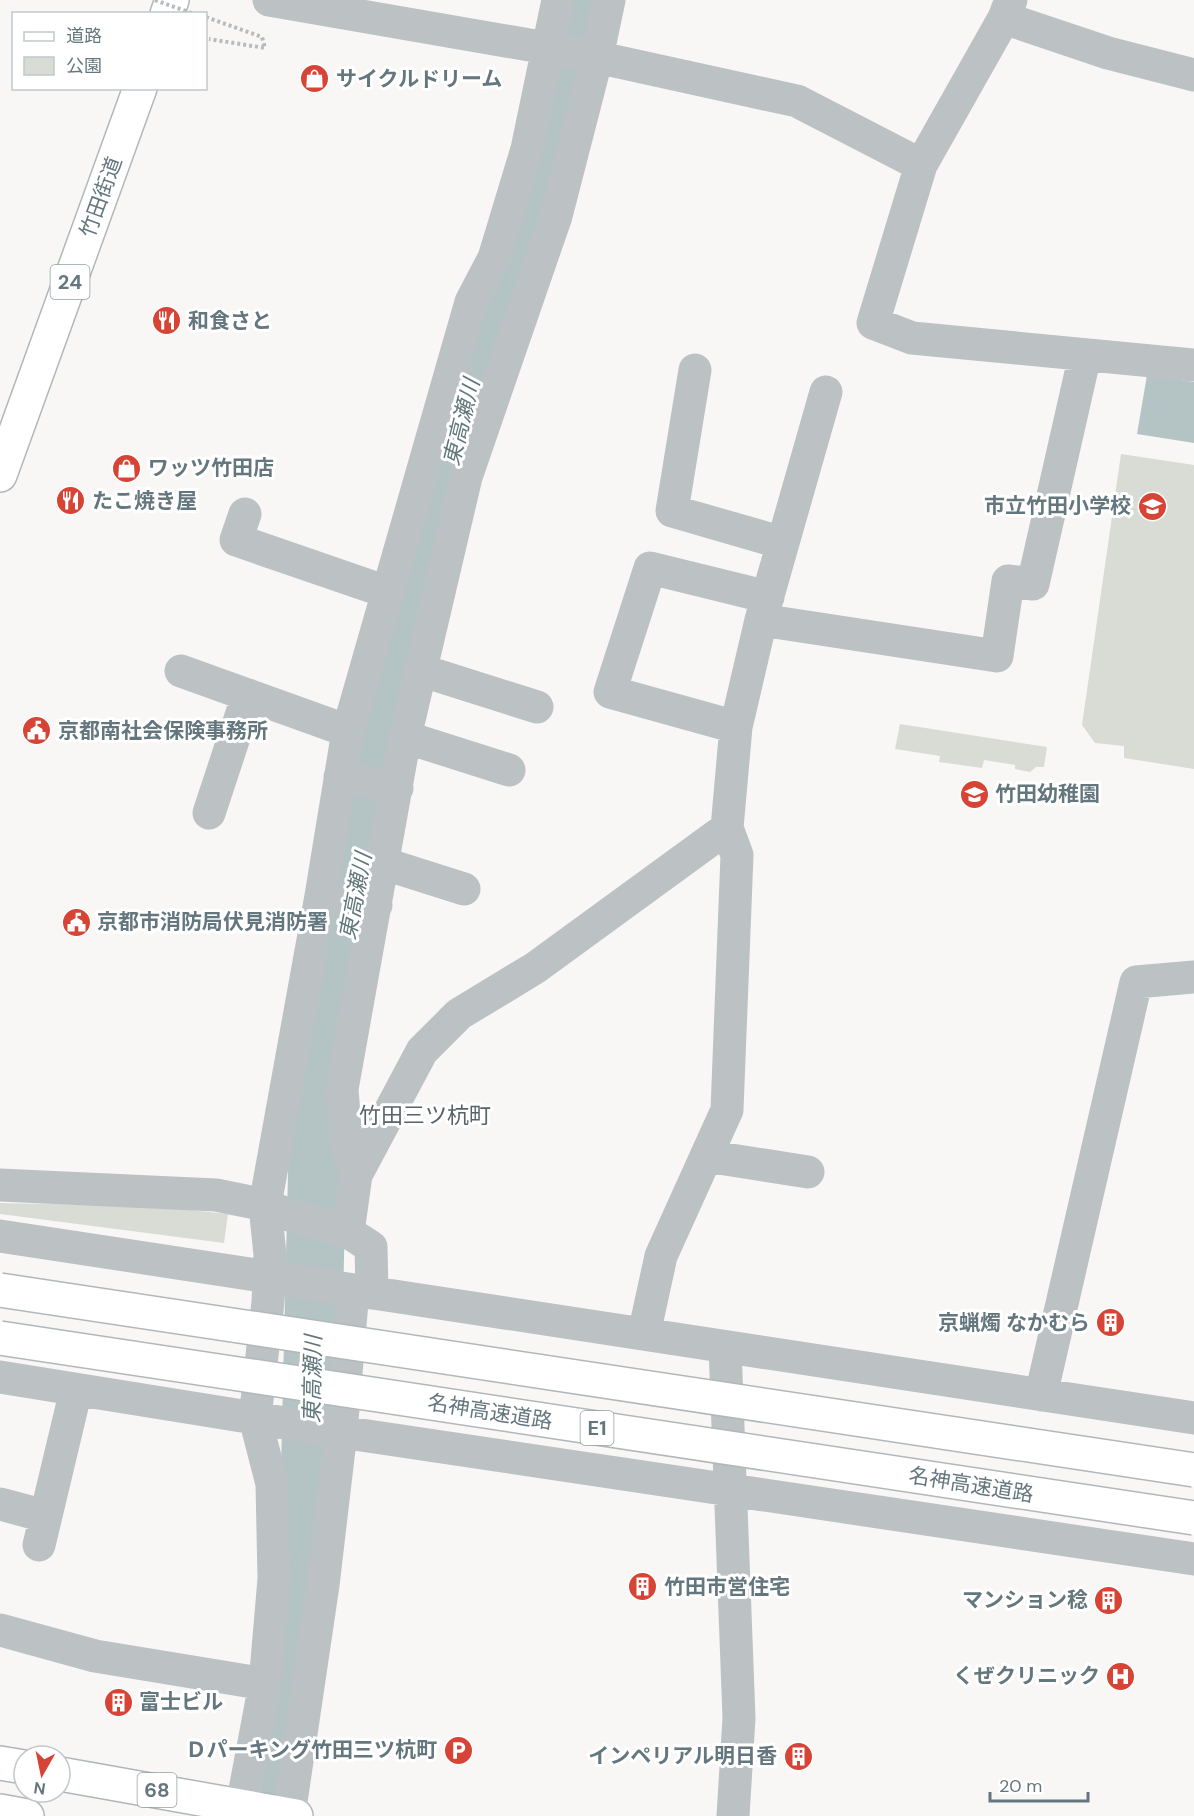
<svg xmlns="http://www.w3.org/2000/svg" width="1194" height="1816" font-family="'DM Sans','Noto Sans JP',sans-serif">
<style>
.green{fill:#d8dcd5}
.water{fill:#b4c3c4}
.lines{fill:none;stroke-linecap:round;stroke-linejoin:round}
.river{stroke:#b4c3c4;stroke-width:58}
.major-casing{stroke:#b0b6b9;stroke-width:36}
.highway-casing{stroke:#b2b7b9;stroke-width:36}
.path{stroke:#b7bbbd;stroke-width:4;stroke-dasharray:3 3;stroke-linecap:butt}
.minor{stroke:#bcc2c4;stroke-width:33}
.major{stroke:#fff;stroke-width:33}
.highway{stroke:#fff;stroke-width:33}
.highway-bridge-casing{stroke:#b2b7b9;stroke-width:36;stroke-linecap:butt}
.path-bridge{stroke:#b7bbbd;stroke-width:4;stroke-dasharray:3 3;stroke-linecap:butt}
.highway-bridge{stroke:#fff;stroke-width:33}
.labels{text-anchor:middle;stroke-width:6;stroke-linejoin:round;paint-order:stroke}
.shield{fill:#fff;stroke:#93a0a5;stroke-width:1.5}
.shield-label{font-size:20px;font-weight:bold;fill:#65777e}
.poi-label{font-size:21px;font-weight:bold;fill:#65777e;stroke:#fff;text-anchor:start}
.street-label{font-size:21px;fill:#65777e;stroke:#fff}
.water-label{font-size:22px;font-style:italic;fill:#607678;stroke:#fff}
.neighbourhood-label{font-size:22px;fill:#56646a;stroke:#fff}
</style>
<rect width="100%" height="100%" fill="#f8f7f5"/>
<!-- green -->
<path class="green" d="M1121,454l73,11v304l-70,-11v-12l-29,-3 -13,-18z
M900,724l147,23 -3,20h-8l-6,5 -15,-3v-4l-31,-5 -2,8 -43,-6 1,-6 -45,-7z
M0,1203l154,3 74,8 -4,29 -224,-29z"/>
<!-- water -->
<path class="water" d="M1147,375l47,7v61l-57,-9z"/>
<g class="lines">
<!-- river -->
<path class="river" d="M268,1816l31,-201 11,-147 9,-378 68,-361 88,-363 65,-190 43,-176"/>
<defs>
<path id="major" d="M0,1763l24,4
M60,1774l236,42
M0,1811l27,5"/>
<path id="highway" d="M167,14l5,-14
M0,475l140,-387"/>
</defs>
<!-- major casing -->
<use href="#major" class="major-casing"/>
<!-- highway casing -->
<use href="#highway" class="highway-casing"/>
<!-- path -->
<path class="path" d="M206,17l56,20 3,11 -56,-9"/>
<!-- minor -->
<path class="minor" d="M269,0l318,55 210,46 124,64
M1011,0l-7,18 -83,147 -48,158 39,15 282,27
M1004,18l104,35 86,22
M695,370l-23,141 111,32
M245,514l-9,26 151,52
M761,620l236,36 11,-75 25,3 52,-229
M420,670l117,37
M181,671l167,60
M736,727l-126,-35 40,-124 118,29
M405,737l104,33
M340,777l57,11
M209,813l39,-118
M382,863l82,26
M321,896l55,9
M706,1156l102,16
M356,1175l66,-124 37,-37 76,-46 192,-140 9,-101 25,-107 65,-228
M0,1185l216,10 49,10 27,11 56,16 23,15 1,46
M348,1232l8,-57 -10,-34 -4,-52 63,-352 61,-260 90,-261 41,-159 12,-57
M0,1236l1194,182
M644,1334l17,-78 66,-146 10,-255 -10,-27
M725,1347l14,371 -6,98
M0,1377l341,55 853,127
M1041,1395l95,-413 58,-5
M0,1504l45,12
M39,1545l37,-155
M0,1630l95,26 170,28
M242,1806l23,-122 9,-105 -2,-95 -17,-66 13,-116 2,-47 -5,-50 56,-309 27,-165 123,-429 23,-44 33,-109 31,-149
M289,1815l34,-230 18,-153 12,-142"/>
<!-- major -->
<use href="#major" class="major"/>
<!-- highway -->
<use href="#highway" class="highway"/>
<defs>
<path id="highway-bridge" d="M0,1290l1194,180
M0,1338l1194,180"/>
</defs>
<!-- highway-bridge casing -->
<use href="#highway-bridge" class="highway-bridge-casing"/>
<!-- path-bridge -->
<path class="path-bridge" d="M155,0l39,14"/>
<!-- highway-bridge -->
<use href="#highway-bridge" class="highway-bridge"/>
</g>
<!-- icons -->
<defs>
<symbol id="shop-disc" viewBox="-11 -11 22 22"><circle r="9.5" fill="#d74436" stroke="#fff"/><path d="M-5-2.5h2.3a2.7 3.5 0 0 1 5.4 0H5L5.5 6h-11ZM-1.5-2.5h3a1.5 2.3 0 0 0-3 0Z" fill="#fff"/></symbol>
<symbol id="restaurant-disc" viewBox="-11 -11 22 22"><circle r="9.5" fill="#d74436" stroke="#fff"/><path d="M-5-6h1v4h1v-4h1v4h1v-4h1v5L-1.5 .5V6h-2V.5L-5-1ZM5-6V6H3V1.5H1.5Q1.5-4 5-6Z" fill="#fff"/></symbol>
<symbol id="school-disc" viewBox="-11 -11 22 22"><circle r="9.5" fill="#d74436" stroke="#fff"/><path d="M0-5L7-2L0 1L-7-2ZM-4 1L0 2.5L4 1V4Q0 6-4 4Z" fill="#fff"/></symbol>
<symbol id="civic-disc" viewBox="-11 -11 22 22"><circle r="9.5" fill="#d74436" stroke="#fff"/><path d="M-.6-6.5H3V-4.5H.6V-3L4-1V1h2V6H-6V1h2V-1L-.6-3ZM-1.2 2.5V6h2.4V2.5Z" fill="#fff"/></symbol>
<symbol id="building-disc" viewBox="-11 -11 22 22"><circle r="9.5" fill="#d74436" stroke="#fff"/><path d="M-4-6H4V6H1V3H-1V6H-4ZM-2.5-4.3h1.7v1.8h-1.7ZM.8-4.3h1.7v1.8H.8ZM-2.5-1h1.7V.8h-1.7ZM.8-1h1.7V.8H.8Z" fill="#fff"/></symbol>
<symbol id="hospital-disc" viewBox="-11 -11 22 22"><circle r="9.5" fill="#d74436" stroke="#fff"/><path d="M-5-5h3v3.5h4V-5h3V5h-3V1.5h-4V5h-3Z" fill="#fff"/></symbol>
<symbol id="parking-disc" viewBox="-11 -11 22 22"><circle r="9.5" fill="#d74436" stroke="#fff"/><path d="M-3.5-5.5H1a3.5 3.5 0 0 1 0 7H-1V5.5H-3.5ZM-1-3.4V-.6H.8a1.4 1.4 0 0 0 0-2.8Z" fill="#fff"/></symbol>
</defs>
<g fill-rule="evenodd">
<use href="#shop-disc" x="298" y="62" width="33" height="33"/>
<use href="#restaurant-disc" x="150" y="304" width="33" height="33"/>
<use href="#shop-disc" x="110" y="452" width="33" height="33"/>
<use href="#restaurant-disc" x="54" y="484" width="33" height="33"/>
<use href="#school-disc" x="1136" y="490" width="33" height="33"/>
<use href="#civic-disc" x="20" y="714" width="33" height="33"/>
<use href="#school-disc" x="958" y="778" width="33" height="33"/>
<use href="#civic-disc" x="60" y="906" width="33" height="33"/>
<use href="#building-disc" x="1094" y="1306" width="33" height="33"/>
<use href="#building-disc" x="626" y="1570" width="33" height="33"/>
<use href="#building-disc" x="1092" y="1584" width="33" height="33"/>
<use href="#hospital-disc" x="1104" y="1660" width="33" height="33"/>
<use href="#building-disc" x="102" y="1686" width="33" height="33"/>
<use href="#parking-disc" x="442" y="1734" width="33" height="33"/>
<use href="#building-disc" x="782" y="1740" width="33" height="33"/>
</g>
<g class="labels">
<!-- shield labels -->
<g class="shield">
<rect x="50.5" y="265" width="39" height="34" rx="4.5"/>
<rect x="580.5" y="1411" width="33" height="34" rx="4.5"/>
<rect x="137.5" y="1773" width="39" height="34" rx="4.5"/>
</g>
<g class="shield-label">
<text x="70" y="289">24</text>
<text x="597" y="1435">E1</text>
<text x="157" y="1797">68</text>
</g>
<!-- poi labels -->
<g class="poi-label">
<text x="336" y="86">サイクルドリーム</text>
<text x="188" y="328">和食さと</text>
<text x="148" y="475">ワッツ竹田店</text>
<text x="92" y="508">たこ焼き屋</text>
<text x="1131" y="513" text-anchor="end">市立竹田小学校</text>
<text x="58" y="738">京都南社会保険事務所</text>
<text x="995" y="801">竹田幼稚園</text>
<text x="97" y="929">京都市消防局伏見消防署</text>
<text x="1090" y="1330" text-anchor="end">京蝋燭 なかむら</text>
<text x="664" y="1594">竹田市営住宅</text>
<text x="1088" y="1607" text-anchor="end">マンション稔</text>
<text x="1100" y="1683" text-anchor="end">くぜクリニック</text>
<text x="139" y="1709">富士ビル</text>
<text x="437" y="1757" text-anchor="end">Ｄパーキング竹田三ツ杭町</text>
<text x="777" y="1763" text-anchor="end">インペリアル明日香</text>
</g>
<!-- street labels -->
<g class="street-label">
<text transform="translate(101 197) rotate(-70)" y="7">竹田街道</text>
<text transform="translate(490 1412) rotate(9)" y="7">名神高速道路</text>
<text transform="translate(971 1485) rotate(9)" y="7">名神高速道路</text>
</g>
<!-- water labels -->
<g class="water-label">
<text transform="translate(461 422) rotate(-76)" y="8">東高瀬川</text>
<text transform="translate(355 896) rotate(-79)" y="8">東高瀬川</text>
<text transform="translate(312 1379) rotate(-89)" y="8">東高瀬川</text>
</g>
<!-- neighbourhood labels -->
<g class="neighbourhood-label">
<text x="425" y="1123">竹田三ツ杭町</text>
</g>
</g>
<!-- legend -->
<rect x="12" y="12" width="195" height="78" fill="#ffffff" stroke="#c1c9cb" stroke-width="1.5"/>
<rect x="24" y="32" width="30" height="9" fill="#ffffff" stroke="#c1c9cb" stroke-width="1.5"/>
<text x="66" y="42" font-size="18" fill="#65777e">道路</text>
<rect x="24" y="57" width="30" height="18" fill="#d8dcd5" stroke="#c1c9cb" stroke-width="1.5"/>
<text x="66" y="72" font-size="18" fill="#65777e">公園</text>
<!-- north arrow -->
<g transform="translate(42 1774) rotate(189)"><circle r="28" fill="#ffffff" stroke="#c1c9cb" stroke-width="1.5"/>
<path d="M0-4.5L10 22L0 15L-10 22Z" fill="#d74436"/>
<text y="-9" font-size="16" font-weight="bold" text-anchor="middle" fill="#65777e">N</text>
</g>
<!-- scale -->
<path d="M990 1792v9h98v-9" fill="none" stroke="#65777e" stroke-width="3"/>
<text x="999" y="1792" font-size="18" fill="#65777e" stroke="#ffffff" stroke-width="4.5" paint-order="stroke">20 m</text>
</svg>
